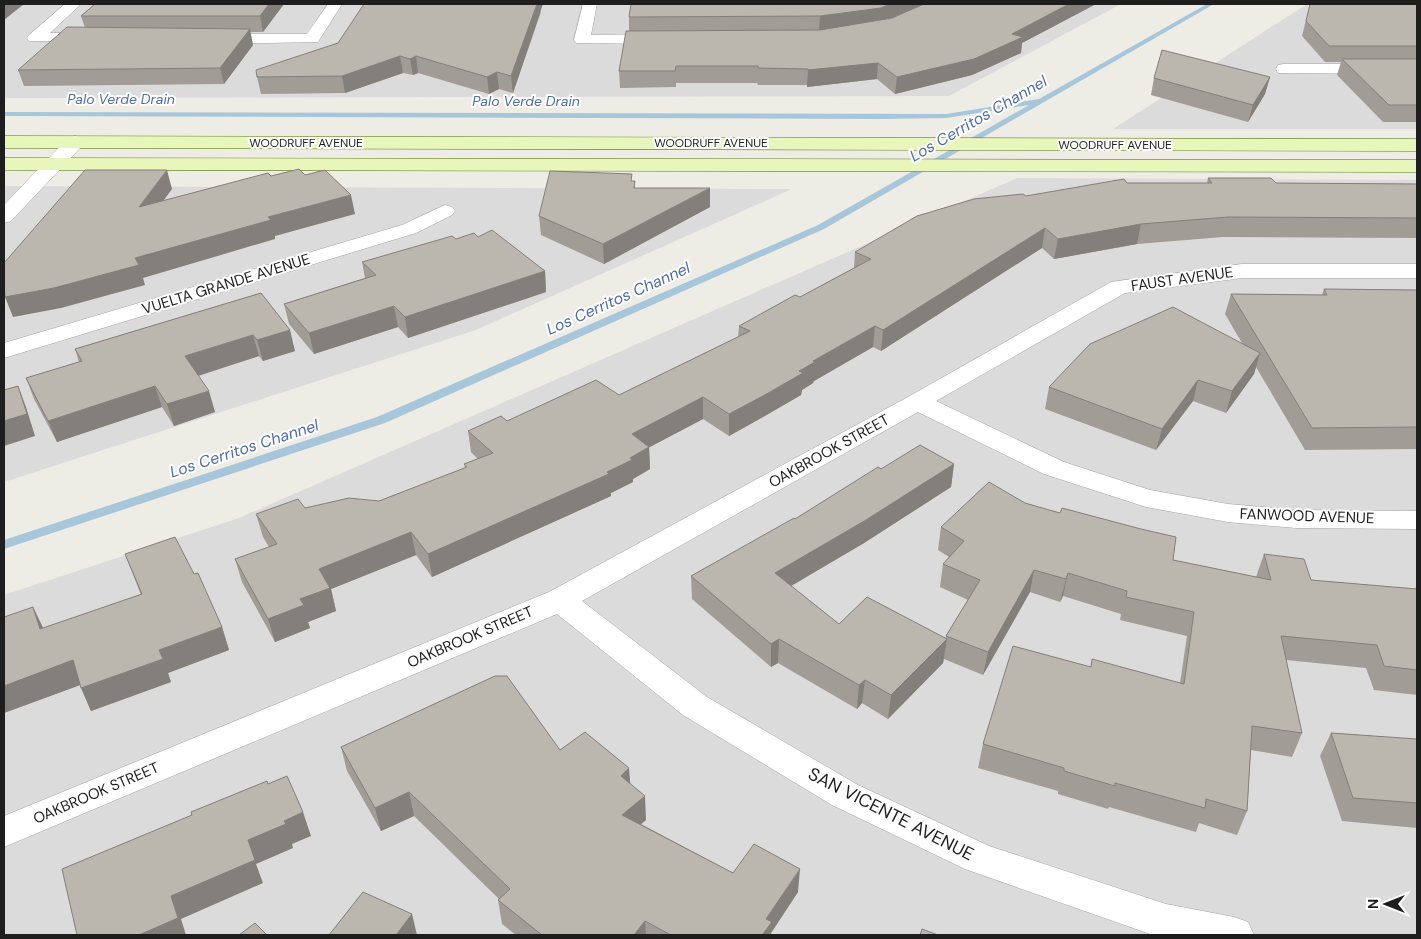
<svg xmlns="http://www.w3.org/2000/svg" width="1421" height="939" font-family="'DM Sans',sans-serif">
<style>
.residential{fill:#dcdbdb}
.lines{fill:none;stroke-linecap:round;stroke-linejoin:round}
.stream{fill:#a8c6da;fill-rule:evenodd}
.street-casing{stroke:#a5a5a5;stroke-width:1}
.secondary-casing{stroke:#536f0b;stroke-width:1}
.street{fill:#fff;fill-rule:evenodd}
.secondary{fill:#e9f6bb;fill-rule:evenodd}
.wall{fill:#a19d96}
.shaded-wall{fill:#837f7a}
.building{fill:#bbb6ae;stroke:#837f7a}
.labels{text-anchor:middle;stroke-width:4;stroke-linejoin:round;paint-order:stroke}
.far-street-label{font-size:12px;fill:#1e1e1e;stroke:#fff}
.far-water-label{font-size:14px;font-style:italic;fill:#506da8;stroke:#fff}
.street-label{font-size:15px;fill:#1e1e1e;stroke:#fff}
.water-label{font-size:16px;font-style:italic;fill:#506da8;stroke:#fff}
.near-street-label{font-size:18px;fill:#1e1e1e;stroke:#fff}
</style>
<rect width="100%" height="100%" fill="#eeede5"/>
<!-- residential -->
<path class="residential" d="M4,4h1117l-172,92 -945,2z
M1307,4h110v125h-304z
M1017,178l400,2v755h-1413v-340l235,-77z
M4,186l788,3 -316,141 -472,152z"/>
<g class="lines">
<!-- stream -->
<path class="stream" d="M1207,4h7l-390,225 -439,194 -381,126v-9l373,-123 441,-192 211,-120 -83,13 -63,1 -879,-3v-4l942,2 93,-15z"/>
<defs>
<path id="street" d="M65,4h16l-31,29h41l6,2 2,3 -2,3h-68l-2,-3 2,-3z
M328,4h14l-24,38 -104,2 -6,-2 -2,-3 2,-3 6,-2h93z
M583,4h14l-6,31 70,-1 6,2 2,3 -2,3 -6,2 -85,-1 -2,-3z
M1284,64h133v10l-139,-1 -2,-4 2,-4z
M75,136l7,2 2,4 -2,4 -71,75 -7,2v-18l64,-67z
M445,205l7,2 3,4 -3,4 -36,18 -412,125v-15l398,-118z
M1242,264h175v14h-175l-117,15 -189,108 128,61 86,28 78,14 68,6 121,1v18l-121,-1 -68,-6 -82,-15 -102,-33 -126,-62 -336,189 125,96 151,88 131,61 177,58 68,13 14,5 6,13h-101l-188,-66 -133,-64 -149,-90 -126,-101 -553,233v-31l545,-224 359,-195 203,-115z"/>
<path id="secondary" d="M4,136l1413,3v12l-1413,-3z
M4,158l1413,2v12l-1413,-2z"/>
</defs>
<!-- street casing -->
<use href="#street" class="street-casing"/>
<!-- secondary casing -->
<use href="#secondary" class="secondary-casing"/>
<!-- street -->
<use href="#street" class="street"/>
<!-- secondary -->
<use href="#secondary" class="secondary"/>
</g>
<!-- wall -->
<path class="wall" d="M95,4h189l-21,28h-13l3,13 -29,39 -200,2 -6,-16 67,-42 -4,-12z
M924,4h172l-74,39 -1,10 -49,22 -77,19 -18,-15 -70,8v-2h-49l-1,-2h-81v4l-56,1 -1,-17 10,-40v-14z
M1310,4h107v118h-34l-46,-47 4,-13h-16l-23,-26z
M541,12l-28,81 -14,-4 -10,5 -71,-21 -5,2 -10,-2 -58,20 -84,1 -4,-17z
M1270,77l-5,17 -17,28 -97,-27 3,-17z
M1208,178l68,5 141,1v54l-194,-1 -86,7 -83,15 -12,-11 -161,103 -8,-4 -59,34 -1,2 -11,7 -1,5 -38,22 -34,19 -26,-17 -54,28 1,22 -17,10v3l-22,11v3l-179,81 -16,-22 -85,34 5,22 -28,11 2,6 -35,14 -33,-60 -7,-23 34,-12 -6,-10 -7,-23 49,-6 74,-7 86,-33 -1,-4 14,-5 -7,-7 -3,-21 151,-36 119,-58 1,-11 61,-29 54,-29 1,-16 171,-56 101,-13h80z
M632,181h3v7l75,19 -106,57 -63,-29 -2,-19z
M478,237l67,34 1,21 -138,46 -10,-11 -84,27 -25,-30 -5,-20 81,-26 -3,-16 94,-23z
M1324,289l93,1v159l-112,1 -49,-83 -2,7 -28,39 -33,-12 -37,49 -111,-41 4,-22 193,-44 -17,-29 6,-20 91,1z
M261,293l34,58 -32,10 -4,-5 -61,19 17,37 -41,14 -12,-19 -105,35 -23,-43 -8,-21 53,-16 -4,-13z
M954,464l-3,23 -87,56 -73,43 48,38 106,15 1,-3 22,-36 -28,-13 3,-23 6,-7 -11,-7 3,-23 84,-24 148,57 83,17 8,-23 47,26 104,9 2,-4v110l-43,-5 -8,-22 -80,-8 16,73 -10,24 -41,-7 -4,61 -10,24 -38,-12 -3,9 -87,-25 -1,2 -50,-15v-3l-80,-23 5,-24 107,-77 90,16 7,-47 -67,-16 1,-6 -58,-18 -3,6 -30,-10 -47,83 -39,-16 -1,4 -55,56 -26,-16 -5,6 -79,-46 -7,4 -79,-68 -1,-23 104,-57 86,-50z
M125,554l69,20 28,53 7,23 -61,23 3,9 -80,29 -11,-26 -76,28 29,-106 10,21 98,-33z
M1331,733l86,6v89l-75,-7 -22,-65z
M341,747l219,3 70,34 16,36 -5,4 92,49 65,19 -27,41v2h-255l-14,-11 -4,-24 1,-1 -85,-83 -33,15 -34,-60z"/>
<!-- shaded-wall -->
<path class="shaded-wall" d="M4,4h20l-20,16z
M269,4h15l-21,28 -3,-16z
M537,4h6l-30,89 -2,-17z
M890,4h34l-45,19 -60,9 1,-16z
M1069,4h27l-74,39 -1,10 -49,22 -77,19 2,-17 115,-43z
M250,29l3,16 -29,39 -4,-16z
M400,56l3,17 -58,20 -3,-17z
M416,56l2,17 -5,2 -3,-16z
M878,63l-1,16 -70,8 1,-17z
M497,72l2,17 -10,5 -2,-17z
M1270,77l-5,17 -17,28 5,-17z
M167,170l5,19 -27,37 -6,-19z
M710,188v19l-106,57 -1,-20z
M351,195l4,19 -80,22v3l-132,39 2,7 -84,23 -48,9 -8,-20 130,-39 133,-41z
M1141,224l-4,20 -83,15 4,-20z
M1045,228l-3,20 -161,103 2,-21z
M545,271l1,21 -138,46 -3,-21z
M394,306l4,21 -84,27 -5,-21z
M875,326l-2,21 -59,34 -1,2 -11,7 -1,5 -38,22 -34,19v-22l70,-43 14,-10z
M290,330l5,21 -32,10 -6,-21z
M253,335l6,21 -67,22 -7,-22z
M1260,353l-6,21 -28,39 6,-22z
M1198,380l-5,21 -37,49 6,-21z
M18,386l8,21 9,29 -31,10v-25z
M155,386l7,21 -105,35 -9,-21z
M209,391l6,21 -41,14 -7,-22z
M703,397v22l-70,37 -1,-22z
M649,447l1,22 -17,10v3l-22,11v3l-179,81 -4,-23 179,-82 23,-14z
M954,464l-3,23 -87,56 -90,53 1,-23z
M411,532l5,23 -85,34 5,22 -28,11 2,6 -35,14 -7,-23 32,-20 19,-30z
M1034,570l-4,22 -47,83 5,-23z
M1068,573l-5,23 -3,6 6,-23z
M33,607l11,23 -4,-1z
M222,627l7,23 -61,23 -9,-23z
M779,639l-1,24 -7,4v-23z
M947,639l-4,24 -55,56 3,-24z
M163,659l8,23 -80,29 -10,-23z
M73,660l10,24 -79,29v-27z
M865,680l-3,23 -5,6 2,-24z
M629,768l2,24 -10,-16z
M409,792l5,24 -33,15 -6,-23z
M645,796l1,24 -22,18 -2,-23z
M303,812l8,24 -19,8 1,4 -37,16 7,19 -82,36 5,16h-47l32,-39 77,-56 36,-19z
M800,869l-2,23 -27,41v2h-9l4,-16z
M412,914l5,21h-21z
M645,921l1,14h-12z"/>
<!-- building -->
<path class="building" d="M95,4h174l-9,12h-179z
M364,4h173l-26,72 -14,-4 -10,5 -71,-21 -6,3 -10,-3 -58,20 -85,1 -1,-7 82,-27z
M631,4h259l-9,4 -61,8 -191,1z
M924,4h145l-57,30 11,3 -49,22 -77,18 -19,-14 -70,7v-1l-50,-1v-2h-82l-1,5h-56l7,-40 194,-1 72,-12z
M1310,4h107v42h-88l-23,-25z
M67,27l183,2 -30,39 -202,2z
M1162,50l108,27 -17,28 -99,-27z
M1342,59h75v46h-28z
M299,169l6,6 20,-5 26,25 -83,22 3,3 -136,38 4,7 -85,23 -49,9 -1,-14v-20l81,-93h82l-28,37 129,-34 3,3z
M550,171l82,3 -1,7h4l-1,7h76l-107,56 -64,-28z
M1208,178h63l5,5 141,1v34l-189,-1 -87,7 -83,15 -13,-11 -162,102 -8,-4 -62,35 2,1 -16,9 4,2 -40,23 -34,18 -26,-17 -71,37 17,13 -19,11 2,2 -25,12 2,2 -181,80 -17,-22 -92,37 11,19 -30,11 4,6 -36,14 -33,-60 42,-15 -21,-30 42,-15 7,9 44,-10 30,3 88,-34 -3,-3 29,-11 -25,-22 33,-15 6,5 89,-41 23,15 131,-64 -11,-5 56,-31 5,2 71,-38 -16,-7 62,-36 57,-17 49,-5 3,2 98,-17 3,4h85z
M492,230l53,41 -140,46 -11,-11 -85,27 -25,-29 92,-29 -14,-13 90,-26 4,3 18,-6 4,4z
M1324,289l93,1v137l-105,1 -81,-134 96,1z
M261,293l29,37 -33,10 -4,-5 -68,21 24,35 -42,13 -12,-18 -107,35 -22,-43 56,-17 -7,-12z
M1173,307l87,46 -28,38 -34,-11 -36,49 -113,-42 41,-43z
M18,386l9,28 -23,7v-31z
M920,445l34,19 -88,56 -91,53 64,51 28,-27 80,42 -56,56 -26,-15 -6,5 -80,-46 -8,5 -80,-68 103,-58 1,1 83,-52 3,2z
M989,482l36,21 35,10 2,-5 79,21 35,8 -3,23 98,20 -7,-26 40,5 7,21 106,9v81l-33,-4 -7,-21 -96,-9 21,97 -50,-7 -5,85 -41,-12 -1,9 -90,-25v3l-51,-15v-3l-81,-24 30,-98 78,21 1,-8 92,25 10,-72 -68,-15 1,-6 -59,-18 -2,6 -32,-9 -46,82 -42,-16 34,-56 -37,-16 21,-23 -23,-14z
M175,537l19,37 4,-1 24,54 -63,23 4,9 -82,29 -8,-28 -69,26v-69l29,-10 7,22 102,-35 -17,-40z
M495,676h12l53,74 25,-18 44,36 -8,8 24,20 -23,19 111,58 21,-29 46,25 -34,50 6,3 -10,13h-91l-26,-14 -11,14h-92l-44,-35 12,-11 -101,-97 -34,16 -34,-61z
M1331,733l86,6v64l-64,-5z
M287,776l16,36 -19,9 2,3 -38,16 7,20 -84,36 7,22 -39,17h-62l-15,-66 130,-54 -1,-3 76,-31 1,3z
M363,892l49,22 -16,21h-67z
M255,923l12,12h-28z
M922,929l16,6h-18z"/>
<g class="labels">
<!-- far-street labels -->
<g class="far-street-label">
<text x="306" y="147">WOODRUFF AVENUE</text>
<text x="711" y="147">WOODRUFF AVENUE</text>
<text x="1115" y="149">WOODRUFF AVENUE</text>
</g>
<!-- far-water labels -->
<g class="far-water-label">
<text x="121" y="104">Palo Verde Drain</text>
<text x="526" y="106">Palo Verde Drain</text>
</g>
<!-- street labels -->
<g class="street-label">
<text transform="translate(1182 279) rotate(-8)" y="5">FAUST AVENUE</text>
<text transform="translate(226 284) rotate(-17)" y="5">VUELTA GRANDE AVENUE</text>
<text transform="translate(829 451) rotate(-29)" y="5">OAKBROOK STREET</text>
<text transform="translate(1307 516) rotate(2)" y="5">FANWOOD AVENUE</text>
<text transform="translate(470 637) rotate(-23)" y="5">OAKBROOK STREET</text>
<text transform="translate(96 793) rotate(-23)" y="5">OAKBROOK STREET</text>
</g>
<!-- water labels -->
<g class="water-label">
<text transform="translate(978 118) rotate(-30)" y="6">Los Cerritos Channel</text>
<text transform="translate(618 298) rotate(-24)" y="6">Los Cerritos Channel</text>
<text transform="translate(244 448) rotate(-18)" y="6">Los Cerritos Channel</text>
</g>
<!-- near-street labels -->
<g class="near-street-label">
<text transform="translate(891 814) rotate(27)" y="6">SAN VICENTE AVENUE</text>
</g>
</g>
<!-- border -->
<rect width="1421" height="939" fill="none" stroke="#1e1e1e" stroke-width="10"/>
<!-- north arrow -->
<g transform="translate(1386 904) rotate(270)" stroke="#ffffff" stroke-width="4" paint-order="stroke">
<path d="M0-4L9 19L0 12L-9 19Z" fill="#1e1e1e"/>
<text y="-8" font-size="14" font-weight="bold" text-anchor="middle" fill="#1e1e1e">N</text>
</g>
</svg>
